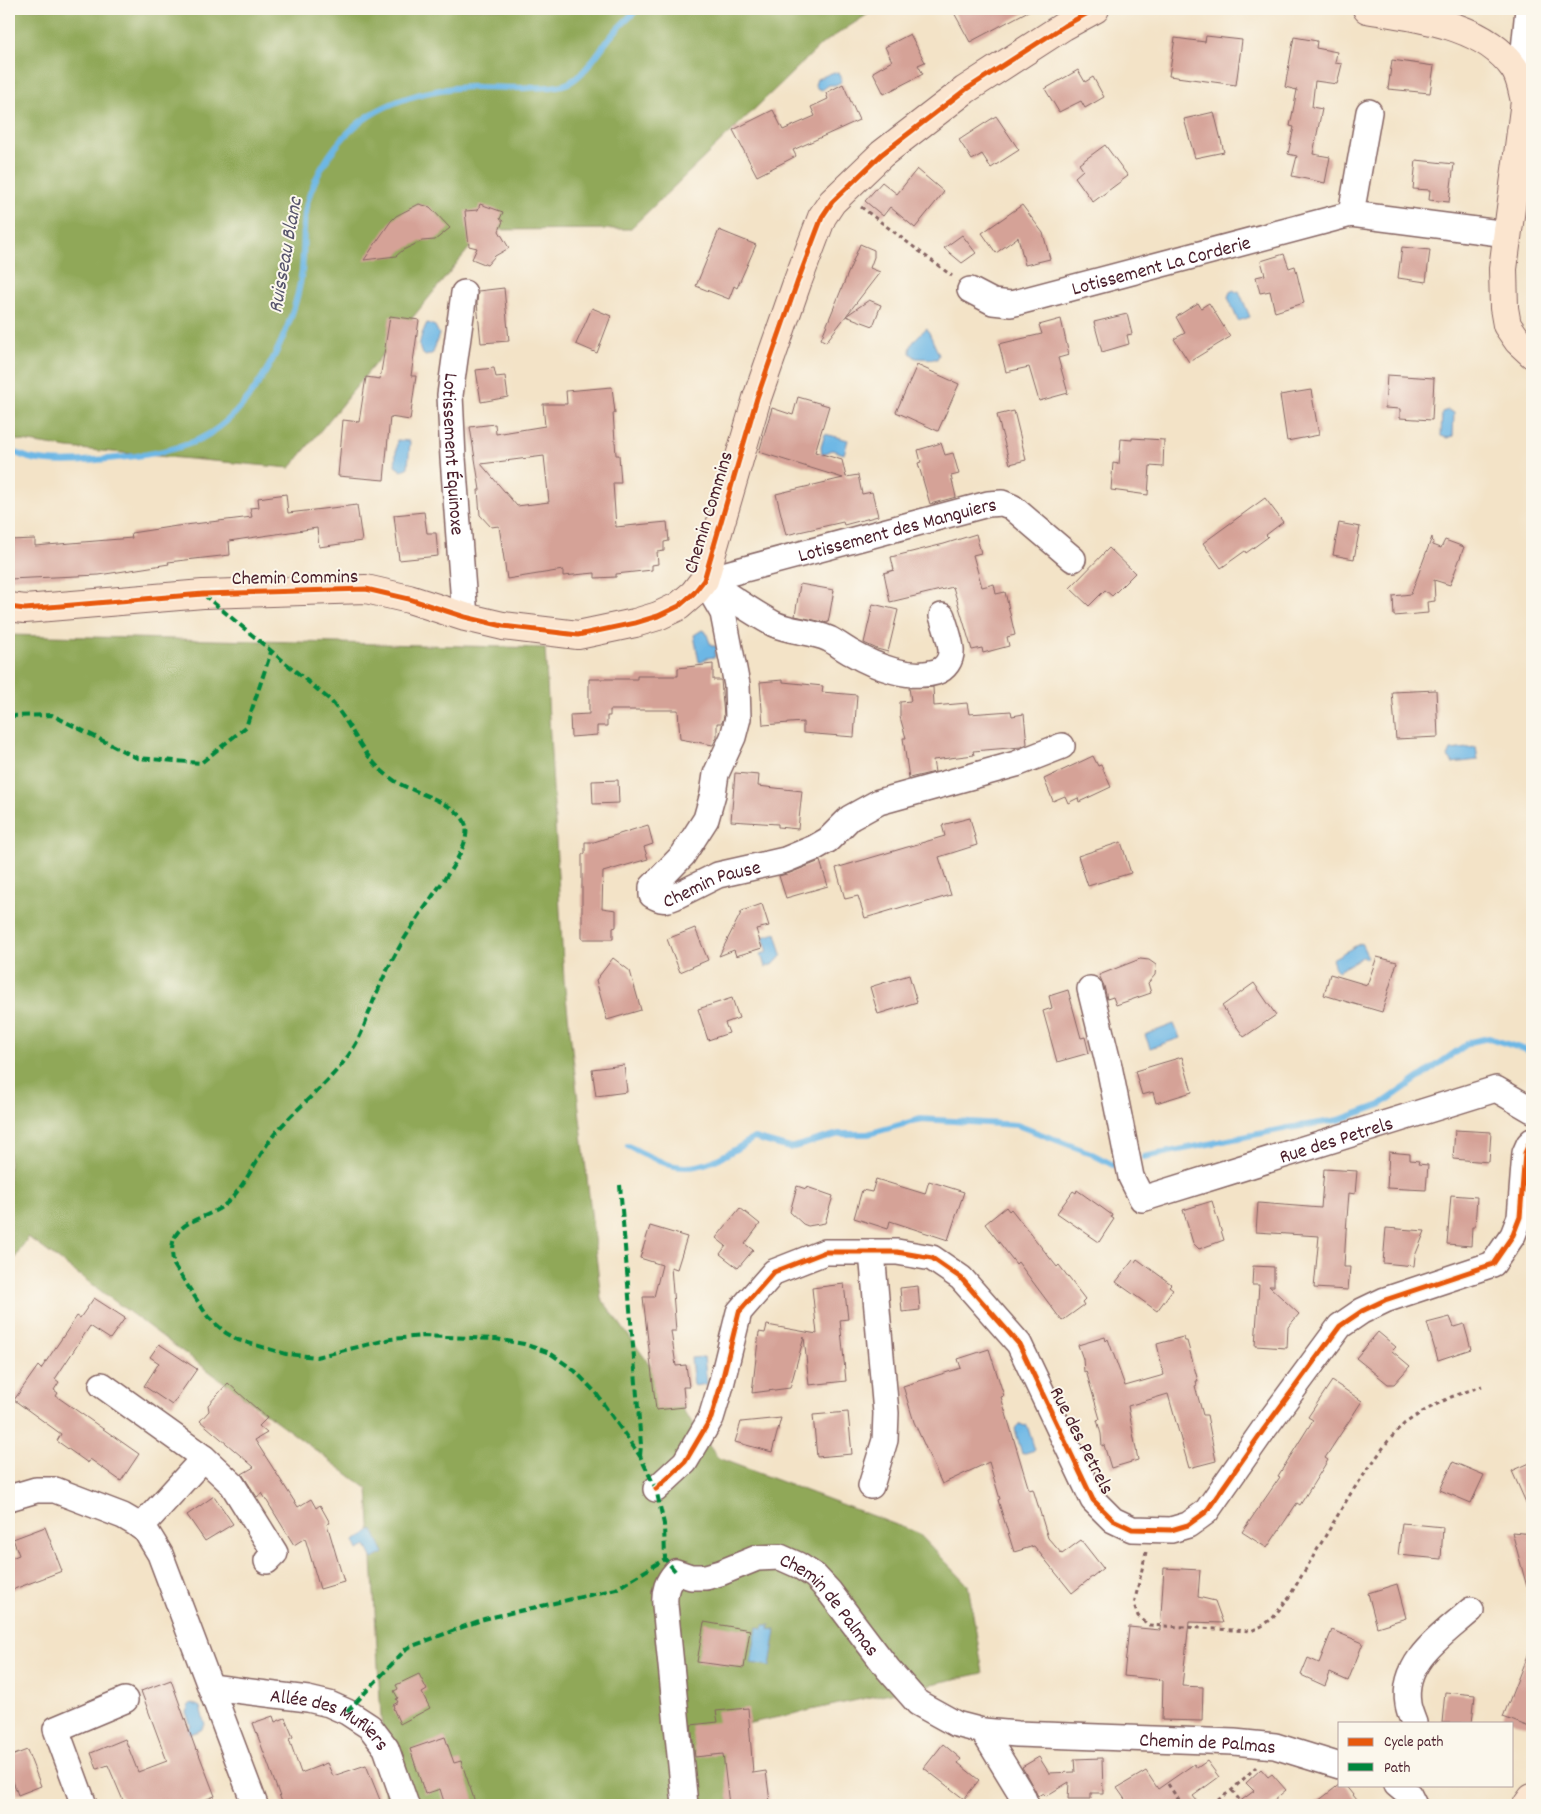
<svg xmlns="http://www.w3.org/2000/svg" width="1541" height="1814" font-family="Dekko,sans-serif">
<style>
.forest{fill:#90a859;stroke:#6d6442}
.water{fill:#6db7e5;stroke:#5c6b88}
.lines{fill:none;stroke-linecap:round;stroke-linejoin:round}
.stream{stroke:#6db7e5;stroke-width:6}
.building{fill:#d5a297;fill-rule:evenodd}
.street-casing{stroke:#856462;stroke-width:28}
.secondary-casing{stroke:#856462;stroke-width:30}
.path{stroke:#856462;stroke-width:3;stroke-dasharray:4 4;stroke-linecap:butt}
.street{stroke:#fff;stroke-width:25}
.secondary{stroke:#fbe5cf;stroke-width:28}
.quiet{stroke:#00873e;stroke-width:4;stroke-dasharray:8 4;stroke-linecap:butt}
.cycleway-casing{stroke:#fbf7ec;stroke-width:8}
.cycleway{stroke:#e8590c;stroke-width:5}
.labels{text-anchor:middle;stroke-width:4;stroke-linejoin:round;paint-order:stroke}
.street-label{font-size:20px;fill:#4a1f2b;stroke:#fbf7ec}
.water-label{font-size:21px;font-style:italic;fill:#56546c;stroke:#fbf7ec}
</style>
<rect width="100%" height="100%" fill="#fbf7ec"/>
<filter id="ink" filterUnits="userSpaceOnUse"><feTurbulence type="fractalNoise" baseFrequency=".02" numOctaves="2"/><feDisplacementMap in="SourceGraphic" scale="10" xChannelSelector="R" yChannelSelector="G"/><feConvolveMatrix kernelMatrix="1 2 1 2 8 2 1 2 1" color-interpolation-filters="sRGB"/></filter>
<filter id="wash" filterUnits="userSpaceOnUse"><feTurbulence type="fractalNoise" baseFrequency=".0096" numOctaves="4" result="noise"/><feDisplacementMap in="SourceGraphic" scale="20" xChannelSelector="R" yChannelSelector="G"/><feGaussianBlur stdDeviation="1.12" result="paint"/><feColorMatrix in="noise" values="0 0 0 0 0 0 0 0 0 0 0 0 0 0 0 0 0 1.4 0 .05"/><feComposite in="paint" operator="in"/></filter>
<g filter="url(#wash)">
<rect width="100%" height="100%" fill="#f3e3c7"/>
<!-- forest -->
<path class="forest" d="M9,9h867l-54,35 -192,185 -146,1 -194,238 -222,-20 -59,-9z
M9,635l536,13 19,332 37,318 117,160 200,75 50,52 15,88 -246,53 -9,79h-342l-18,-316 -340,-252 -19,31z"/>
<!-- water -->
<path class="water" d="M834,72l4,1 3,3v6l-6,3h-6l-7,5 -5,-2 -2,-3 2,-6z
M1234,290l2,2 3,-1 11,26 -12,4 -10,-24 2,-5z
M427,323l8,3 4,8 -6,19 -7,3c-12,-5 -4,-23 1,-33z
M927,328l12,27 -2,4 -21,-1 -6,-5c-1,-10 10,-19 17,-25z
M1448,410l6,3 -1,23 -6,2 -6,-2 1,-24z
M825,434l23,6 -4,14 -12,-4 -10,5 -1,-8z
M397,440l13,1 -2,26 -6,4 -7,-5z
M702,630l4,2 5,14h5l1,3 -2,4v4l-8,1 -5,4h-3l-5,-27z
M1476,747l2,13 -26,3v-2l-3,-2 -1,-3 3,-6z
M776,933l6,22 -8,9 -9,3 -4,-13 7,-2 -5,-15z
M1361,943l7,14 -3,2 -1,-3 -26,15 -3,-3 -3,-9z
M1174,1024l6,14 -30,10 -5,-13z
M704,1357l3,27 -13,2 -3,-28z
M1020,1424l5,2 2,-1 8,25 -13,4 -7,-25z
M373,1530l11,23 -11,6 -7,-13 -8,4 -4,-9z
M764,1625h6l-1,4 7,1 -6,36 -19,-3 6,-36 6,1z
M192,1703l8,4 5,18 -4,5 -11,4 -2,-5 3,-3 -5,-14 3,-7z"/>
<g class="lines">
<!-- stream -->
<path class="stream" d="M9,450c7,3 13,6 20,8 31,8 75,1 107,-2 22,-3 44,-7 64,-17 54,-26 95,-111 102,-168 2,-20 1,-39 3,-58 4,-29 26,-65 47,-84 30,-28 79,-41 119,-42 18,0 36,1 53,1 15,-1 35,1 48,-7 16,-10 29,-34 41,-47 7,-9 17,-17 25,-25
M628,1146c13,6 34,18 47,20 28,6 56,-14 79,-28l36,10 49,-14h29l53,-15 96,6 71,27 25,13
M1144,1157l144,-29 51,-8 41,-15 90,-63 19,-4 43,14"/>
</g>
<g id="blocks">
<!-- building -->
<path class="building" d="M952,9h80l-62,33z
M910,34l15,28 -7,3 5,9 -39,20 -11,-22 19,-11 -7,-14z
M1206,36l36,4 -6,45 -67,-9 6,-38 30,4z
M1294,37l23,4 -1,7 21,4 -2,11 7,1 -5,20 -22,-3 -3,26 10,2 -9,45 17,3 -5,26 -33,-7 5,-20 -9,-2 6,-27 -4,-1 7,-36 -12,-3z
M1392,60l42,6 -4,27 -42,-4z
M1078,70l7,12 8,-5 11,20 -19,11 -4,-7 -22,11 -14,-23z
M843,84l16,36 -66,30 3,6 -39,20 -24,-46 40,-20 10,20 32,-14 -4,-9 17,-8 -2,-6z
M1214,112l10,40 -29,6 -11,-39z
M996,116l23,34 -28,18 -9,-14 -10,6 -13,-20z
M1105,145l23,31 -35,26 -18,-25 8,-7 -4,-6z
M1416,160l38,4 -5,38 -20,-2 1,-10 -17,-1z
M917,169l27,23 -29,36 -25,-21 -7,9 -18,-15 17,-19 15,12z
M419,204l11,3 20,21 -15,12 -13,1 -19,9 -7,6 -32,4 27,-39 5,-5z
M480,204l23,8 -3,7 3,2 -4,10 10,17 -14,8 -8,9 -15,-6 5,-11 -8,-2 -4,-35 13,-1z
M1022,205l21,28 7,26 -25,6 -7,-28 -22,16 -14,-20z
M719,230l37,15 -19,43 -3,-2 -5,13 -33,-13z
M962,235l14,18 -14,10 -18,-15z
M860,244l14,6v7l-4,11 10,4 -54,70 -5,-3z
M1402,247l28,3 -4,32 -28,-4z
M1284,254l5,14 6,-2 9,37 -29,9 -5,-21 -10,2 -4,-16 9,-2 -4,-14z
M504,288l5,53 -28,2 -4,-40 1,-12z
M869,300l12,5 -8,21 -27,-10z
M1198,303l3,5 8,-5 21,34 -41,25 -15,-23 11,-6 -9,-16z
M592,308l19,8 -14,37 -21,-9z
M1127,314l5,20 -5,1 2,9 -27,8 -8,-30z
M390,316l29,4 -8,56h5l-6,44 -20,-3 -6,63 -46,-4 5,-56 16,2 7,-45 14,2z
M1061,319l8,36 -11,3 10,35 -29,8 -10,-34 -23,5 -7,-28 43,-10 -3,-9z
M917,365l42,19 -21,47 -42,-19z
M494,368l2,9 9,-1 3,21 -27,5 -5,-32z
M1387,375l47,3 -2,42 -32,-2v-9l-15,-1z
M612,387l3,26h-2l3,42h3l2,28h-8l3,44 51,-5 2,19 -5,1v9l-7,1 1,12 -6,1v5l-36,4v3l-21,1v-5l-32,3v-6l-56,9 -8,-53 -8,1 -11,-12 -2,-25h2l-10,-63 25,-3 1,10 49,-8 -2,-22h24l-1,-13zM544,456l5,46 -32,4 -36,-42z
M1311,390l8,45 -32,6 -7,-46z
M798,397l31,9 -14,46 27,8 4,17 12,-2 4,19 10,-2 6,24 -34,9 -1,-3 -57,13 -10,-41 67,-16 -84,-26 13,-44 21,7z
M1014,411l12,49 -16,4 -13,-49z
M1132,438l32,2 -1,27 -13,-1 -2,29 -37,-5 2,-27 6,1 2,-25 11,1z
M941,443l4,12 8,-2 6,21 -8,2 5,21 -26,7 -12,-41 3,-1 -3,-12z
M286,494l2,19 69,-8 5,36 -43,6 -2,-19 -88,13 1,14 -62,7 1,2 -70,11 -90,4v-39l26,-1v7l97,-8 -1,-5 46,-7 75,-9 -2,-9 9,-1 -1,-9z
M1265,498l18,24 -17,13 2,2 -22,16 -1,-2 -24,17 -18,-25z
M424,512l3,21h9l2,23 -39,4 -5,-45z
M1339,523l21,4 -6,32 -21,-4z
M976,534l5,19 -8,2 9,32 12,-3 2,10 9,-2 10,43 -8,2 2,9 -26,7 -1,-5 -10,2 -19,-63 -63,15 -6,-29 10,-3 -3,-13 53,-13z
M1432,537l1,8 8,3 4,-8 19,7 -14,38 -16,-5 1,21 -8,1 1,11 -34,3 -1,-20 18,-2z
M1109,548l26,25 -23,23 -7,-6 -16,16 -19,-18z
M800,584l34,6 -6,33 -33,-7z
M873,604l25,6 -10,42 -11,-3 -13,-6z
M713,664v16h8l3,36 -2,7h-5v14l-4,8 -33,-6 -2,-29h-68v6h-3v10h-10v9l-26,2 -1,-22 19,-1v-35h48v-3h41v-8z
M783,680v2l40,4 -1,6 35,3 -3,42 -51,-4v-11l-40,3 -3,-43z
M933,687l1,19 33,-3 2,11 42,-3 1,5 12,-2 3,30 -6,3 -48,4 1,4 -41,5 2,12 -26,6 -6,-40h3l-6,-21v-15l11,-1 -2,-13z
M1436,690l2,47 -42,2 -4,-47z
M1093,756l5,10 3,-1 10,22 -32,15 -1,-4 -10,5 -3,-7 -12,5 -9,-22z
M735,773l24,2 -1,11 44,5 -4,38 -20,-2v-3l-47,-3z
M618,780l1,23 -26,1 -1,-23z
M970,818l7,27 -38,12 12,38 -41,12 -1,-2 -44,13 -7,-22 -13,3 -9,-31 109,-32 -3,-11z
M648,825l5,19 -9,3 4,12 -45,13 -1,36 14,2v17l-3,1v11h-31v-85h3v-12h9z
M1121,842l10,31 -43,13 -10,-30z
M820,861l8,25 -42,12 -7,-22 11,-3z
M762,904l7,22 -13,3 6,19 -26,8 -2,-6 -15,6 23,-45z
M695,928l13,32 -28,12 -13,-33z
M1377,957l20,5 -15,50 -58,-17 6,-21 37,11z
M613,958l17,13 11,39 -34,10 -11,-40z
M1140,959l9,1 7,5 -1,10 -7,8 3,10 -35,12 -3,-8 -6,2 -3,-13 -5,-11z
M909,975l8,27 -39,12 -8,-27z
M1254,983l22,32 -32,22 -22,-31z
M1068,990l13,48 4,-1 4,16 -32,9 -14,-51 9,-3 -3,-12z
M732,998l7,20 -14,5 4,10 -21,7 -10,-31z
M1182,1057l10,35 -36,11 -3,-11 -11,3 -7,-24z
M624,1065l3,27 -31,4 -4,-27z
M1455,1130l36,2 -2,30 -36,-3z
M1389,1152l21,2v6l9,1 -1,3 10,1 -2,25 -39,-2z
M1324,1169l33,2 -2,23 -6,-1 -3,38 -2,36h6l-2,23 -34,-2 5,-52 -63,-4 2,-29 63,5z
M876,1179l49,15 4,-13 35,11 -16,48 -58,-19 -2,8 -34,-11 8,-28 10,2z
M797,1186l9,3 1,-2 26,9 -8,27 -17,3 -5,-2 -13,-12z
M1077,1190l35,25 -1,2 3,2 -15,23 -42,-29 16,-22 3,2z
M1451,1195l26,2 -2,30h-3l-1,19 -24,-2z
M1212,1201l12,39 -25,9 -6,-6 -10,-33z
M1006,1207l3,4 2,-2 46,58 2,-2 26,34 -3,3 2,3 -22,16 -44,-59 -2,2 -31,-40z
M740,1208l20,16 -15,20 8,6 -15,18 -18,-14 6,-8 -10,-8z
M650,1226l37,11 -10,32 -6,-2 5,64h-5l5,35 10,-1 3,22h-6l2,20 -29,3 -13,-113h11l8,-32 -22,-7z
M1386,1228l39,3 -10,25 -1,10 -31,-3z
M1137,1259l34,25 -2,2 4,3 -16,22 -41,-29 17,-22 2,2z
M1253,1266l21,1v19h-5l30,28 -11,13 -1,21 -32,-2 4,-61h-7z
M844,1284l4,35 -8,1 6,61 -37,4 -5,-48 -14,51 -38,5 7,-61 6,1 2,-8 50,9 -5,-46z
M918,1286l2,24 -18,2 -2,-24z
M94,1298l31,20 -15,21 -20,-13 -35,53 4,3 -5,8 4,3 -2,3 83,58 -18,27 -31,-22 -2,4 -31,-22 4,-7 -47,-34 24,-34 3,3 36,-53 3,2z
M1450,1317l4,10 10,-3 7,25 -33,11 -11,-37z
M1378,1332l18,15 -4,4 18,15 -16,18h-6l-32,-26z
M1105,1337l1,4 2,-2 17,47 39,-11 -7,-31 26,-7 2,4h2l11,40h-2l1,4 -2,1 8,29h4l9,46 -27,7 -21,-74 -40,12 10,54 -27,8 -7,-23 -2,1 -1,-12 -4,-14 3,-1 -14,-48 -2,1 -1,-13 -5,-14z
M159,1344l38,25 -25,36 -28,-19 15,-23 -9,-6z
M989,1349l15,47 -3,1 28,93 4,-1 15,49 14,16 19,-14 22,28 -31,25 -38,-47 -20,6 -16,-52 2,-1 -11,-37 -47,22 -28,-62 -11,-36 58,-18 -3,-9z
M1332,1381l30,20 -37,57 3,2 -28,45 -3,-2 -30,45 -25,-16 38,-55 -2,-1 35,-56 -5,-3z
M228,1383l39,35 -8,8 8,7 -12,7 43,67 13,-8 5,9 4,-3 10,18 -3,1 17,58 -24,7 -15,-51 -11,7 -32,-52 -5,4 -15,-23 12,-7 -54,-46 9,-10 -1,-6z
M848,1412l4,42 -35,3 -4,-42z
M781,1418l-9,34 -37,-10 6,-20z
M1453,1462l31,13 -13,28 -31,-13z
M1532,1462v54l-20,-45z
M214,1496l19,28 -28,17 -18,-26z
M1402,1523l41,4 -2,32 -43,-4z
M45,1527l17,44 -53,20v-32l10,-4 -6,-16z
M1512,1532l20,2v53h-5z
M1164,1568l36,2 -2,27 17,4 8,22 -34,-1 -7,64 21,1 -1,34 -40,-1 1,-40 -39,-4 5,-49 31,3z
M1397,1584l9,34 -29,9 -9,-34z
M704,1622l46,8 -6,38 -47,-6z
M1332,1630l31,13 -15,38 -18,-8 -5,13 -24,-11 7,-17 11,5z
M1531,1645h1v83l-29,-11z
M419,1674l8,16 -5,3 8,15 -30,16 -7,-16h1l-1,-3 5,-3 -2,-3 2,-1 -4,-7 4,-2 -2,-4z
M171,1680l25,70 1,-1 18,47 -25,9h-65l-17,-40 -11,4 -6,-16 34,-14 13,33 29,-11 -26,-70z
M1445,1692l30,3 -3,28h-30z
M748,1708l5,65 13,-2 4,31 -41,3 -6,-51 -28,3 -4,-32 27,-3 -2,-11z
M273,1716l2,6 10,-4 8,19 -4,2 12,34 26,-10 6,13 33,-11 16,40h-99l-30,-82z
M445,1737l9,26 7,-2 15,44h-31l-5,-16 -15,5 -15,-45z
M943,1744l18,15 -3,4 21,17 -15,19 -40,-31z
M27,1750l14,36 -23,9 -9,-25v-13z
M1039,1757l10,16 26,-1 -1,-13 28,-1 1,35h-12v6h-23l1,-17 -23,14 -3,-3 -5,3 -16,-29z
M1207,1761l12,16 -26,19 7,9h-71l-12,-17 29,-17 12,18 36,-25 3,4z
M1261,1769l7,8 4,-3 14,16 -18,15h-33l19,-14 -8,-8z
M1340,1784l5,1 16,20h-48z"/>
</g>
</g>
<g filter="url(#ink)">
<use href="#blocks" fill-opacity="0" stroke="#856462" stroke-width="1"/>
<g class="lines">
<defs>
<g id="street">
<path d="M1514,68l10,-18 4,-41"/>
<path d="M1351,214l18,-102"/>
<path id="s1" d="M970,290l23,12 18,2 340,-90 156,20"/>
<path id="s2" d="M464,293l-14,102 3,63 12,159"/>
<path id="s3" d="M704,580l19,33 14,72 1,33 -5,19 -17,37 -3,20 -7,25 -23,36 -31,32v8c9,5 13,6 22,2l44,-22 67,-15 29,-12 14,-8 22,-22 29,-16 137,-38 46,-18"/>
<path id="s4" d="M704,580l284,-76 14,-1 10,4 61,52"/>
<path d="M706,581c22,14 45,31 68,43 17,8 38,7 55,15 8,4 15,10 23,14 22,13 58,27 84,19 9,-3 16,-12 15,-23 -1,-11 -6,-23 -9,-33"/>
<path id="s5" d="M1090,989l19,77 22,111 11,22 354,-110 36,21"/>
<path d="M102,1385l102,73 28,26 43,69 -8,8"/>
<path d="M871,1486l14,-46 1,-27 -14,-161"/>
<path d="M656,1489l29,-27 26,-44 10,-33 18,-73 35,-40 51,-20h72l35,6 29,20 58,66 74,156 20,20 19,9 39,1 17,-5 18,-13 58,-83 76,-103 22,-15 23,-11 108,-36 20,-29 7,-18 5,-64 4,-9 3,-3"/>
<path d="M9,1498l27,-8h19l68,26 12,7 11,8 14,23 95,251"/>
<path d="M141,1527l63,-69"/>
<path id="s6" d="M211,1687l97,12 21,5 18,8 23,15 16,21 20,57"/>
<path d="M1414,1723c-2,-6 -5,-12 -6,-19 -7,-43 35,-69 63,-94"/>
<path d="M983,1731l39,64 4,10"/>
<path d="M1397,1785l12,10 5,10"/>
<path d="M84,1805l-28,-76 69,-29"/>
<path id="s7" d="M685,1805l-20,-200c-1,-14 2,-23 11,-33l15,5h15l14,-4 37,-15 23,-1 18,8 17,11 14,15 59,78 30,34 38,21 27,7 34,3 217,8 41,4 65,20"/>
</g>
<path id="secondary" d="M1367,9c50,9 115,14 147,59 7,10 8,22 11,33l-22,168 1,39 3,17 11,16 14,13
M9,607l16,2 178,-15 163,-5 43,10 56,18 38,9 75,9 57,-12 23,-7 21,-10 15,-13 10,-13 53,-182 40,-115 25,-66 10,-15 50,-48 83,-64 99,-64 31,-17
M1527,1805l5,-7"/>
</defs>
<!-- street casing -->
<use href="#street" class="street-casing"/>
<!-- secondary casing -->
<use href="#secondary" class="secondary-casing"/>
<!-- path -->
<path class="path" d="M861,207l91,69
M1146,1552l-12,52 4,12 11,9 102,6 11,-5 10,-7 17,-22 62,-104 37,-52 16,-17 18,-12 29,-15 31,-11
M1168,1784l14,21
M1232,1790l11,15
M1211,1805l21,-15 24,-23"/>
<!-- street -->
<use href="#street" class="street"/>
<!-- secondary -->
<use href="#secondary" class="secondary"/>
<!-- quiet -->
<path class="quiet" d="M203,594l127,106c26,29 31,60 68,83 18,10 60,21 67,40 9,22 -26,62 -37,80 -19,27 -36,54 -49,85 -10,20 -14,43 -27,62 -21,33 -55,56 -79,86 -15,20 -25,44 -42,63 -22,25 -69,16 -57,66l34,52 18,16 12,7 48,14 30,3 75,-18 33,-3 72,3 28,5 26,9 25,18 20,21 45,64 16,33 8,35 1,35 11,13
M9,716l43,-1 85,43 64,5 45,-36 25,-75
M620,1185l21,260 -1,11
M347,1712l60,-64 77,-29 132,-30 49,-30"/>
<defs>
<path id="cycleway" d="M9,607l16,2 178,-15 163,-5 43,10 56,18 38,9 75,9 57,-12 23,-7 21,-10 15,-13 10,-13 53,-182 40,-115 25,-66 10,-15 50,-48 83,-64 99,-64 31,-17
M656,1489l29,-27 26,-44 10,-33 18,-73 35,-40 51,-20h72l35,6 29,20 58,66 74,156 20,20 19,9 39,1 17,-5 18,-13 58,-83 76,-103 22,-15 23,-11 108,-36 20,-29 7,-18 5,-64 4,-9 3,-3"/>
</defs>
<!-- cycleway casing -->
<use href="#cycleway" class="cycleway-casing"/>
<!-- cycleway -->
<use href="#cycleway" class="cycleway"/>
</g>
</g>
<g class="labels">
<!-- street labels -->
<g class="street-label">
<text dy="7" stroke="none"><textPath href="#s1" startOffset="199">Lotissement La Corderie</textPath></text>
<text dy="7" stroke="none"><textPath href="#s2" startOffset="162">Lotissement Équinoxe</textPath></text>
<text transform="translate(707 512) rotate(-73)" y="7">Chemin Commins</text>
<text dy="7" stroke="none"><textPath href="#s4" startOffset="200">Lotissement des Manguiers</textPath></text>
<text transform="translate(295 576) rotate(-1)" y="7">Chemin Commins</text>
<text dy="7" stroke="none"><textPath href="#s3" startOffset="410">Chemin Pause</textPath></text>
<text dy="7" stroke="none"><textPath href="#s5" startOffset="420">Rue des Petrels</textPath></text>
<text transform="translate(1083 1440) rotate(63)" y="7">Rue des Petrels</text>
<text dy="7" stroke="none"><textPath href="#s7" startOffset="415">Chemin de Palmas</textPath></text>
<text dy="7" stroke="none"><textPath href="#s6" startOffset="126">Allée des Mufliers</textPath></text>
<text dy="7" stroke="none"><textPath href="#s7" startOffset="845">Chemin de Palmas</textPath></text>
</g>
<!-- water labels -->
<g class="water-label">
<text transform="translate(284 255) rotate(-80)" y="7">Ruisseau Blanc</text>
</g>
</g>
<!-- margin -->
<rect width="1541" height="1814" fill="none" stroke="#fbf7ec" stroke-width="30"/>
<!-- legend -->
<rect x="1338" y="1722" width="175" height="65" fill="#fbf7ec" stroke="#b4a19f"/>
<rect x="1348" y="1738" width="25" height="8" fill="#e8590c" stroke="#b4a19f"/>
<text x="1384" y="1746" font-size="15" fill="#4a1f2b">Cycle path</text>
<rect x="1348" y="1763" width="25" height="8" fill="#00873e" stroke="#b4a19f"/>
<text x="1384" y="1772" font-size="15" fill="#4a1f2b">Path</text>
</svg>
